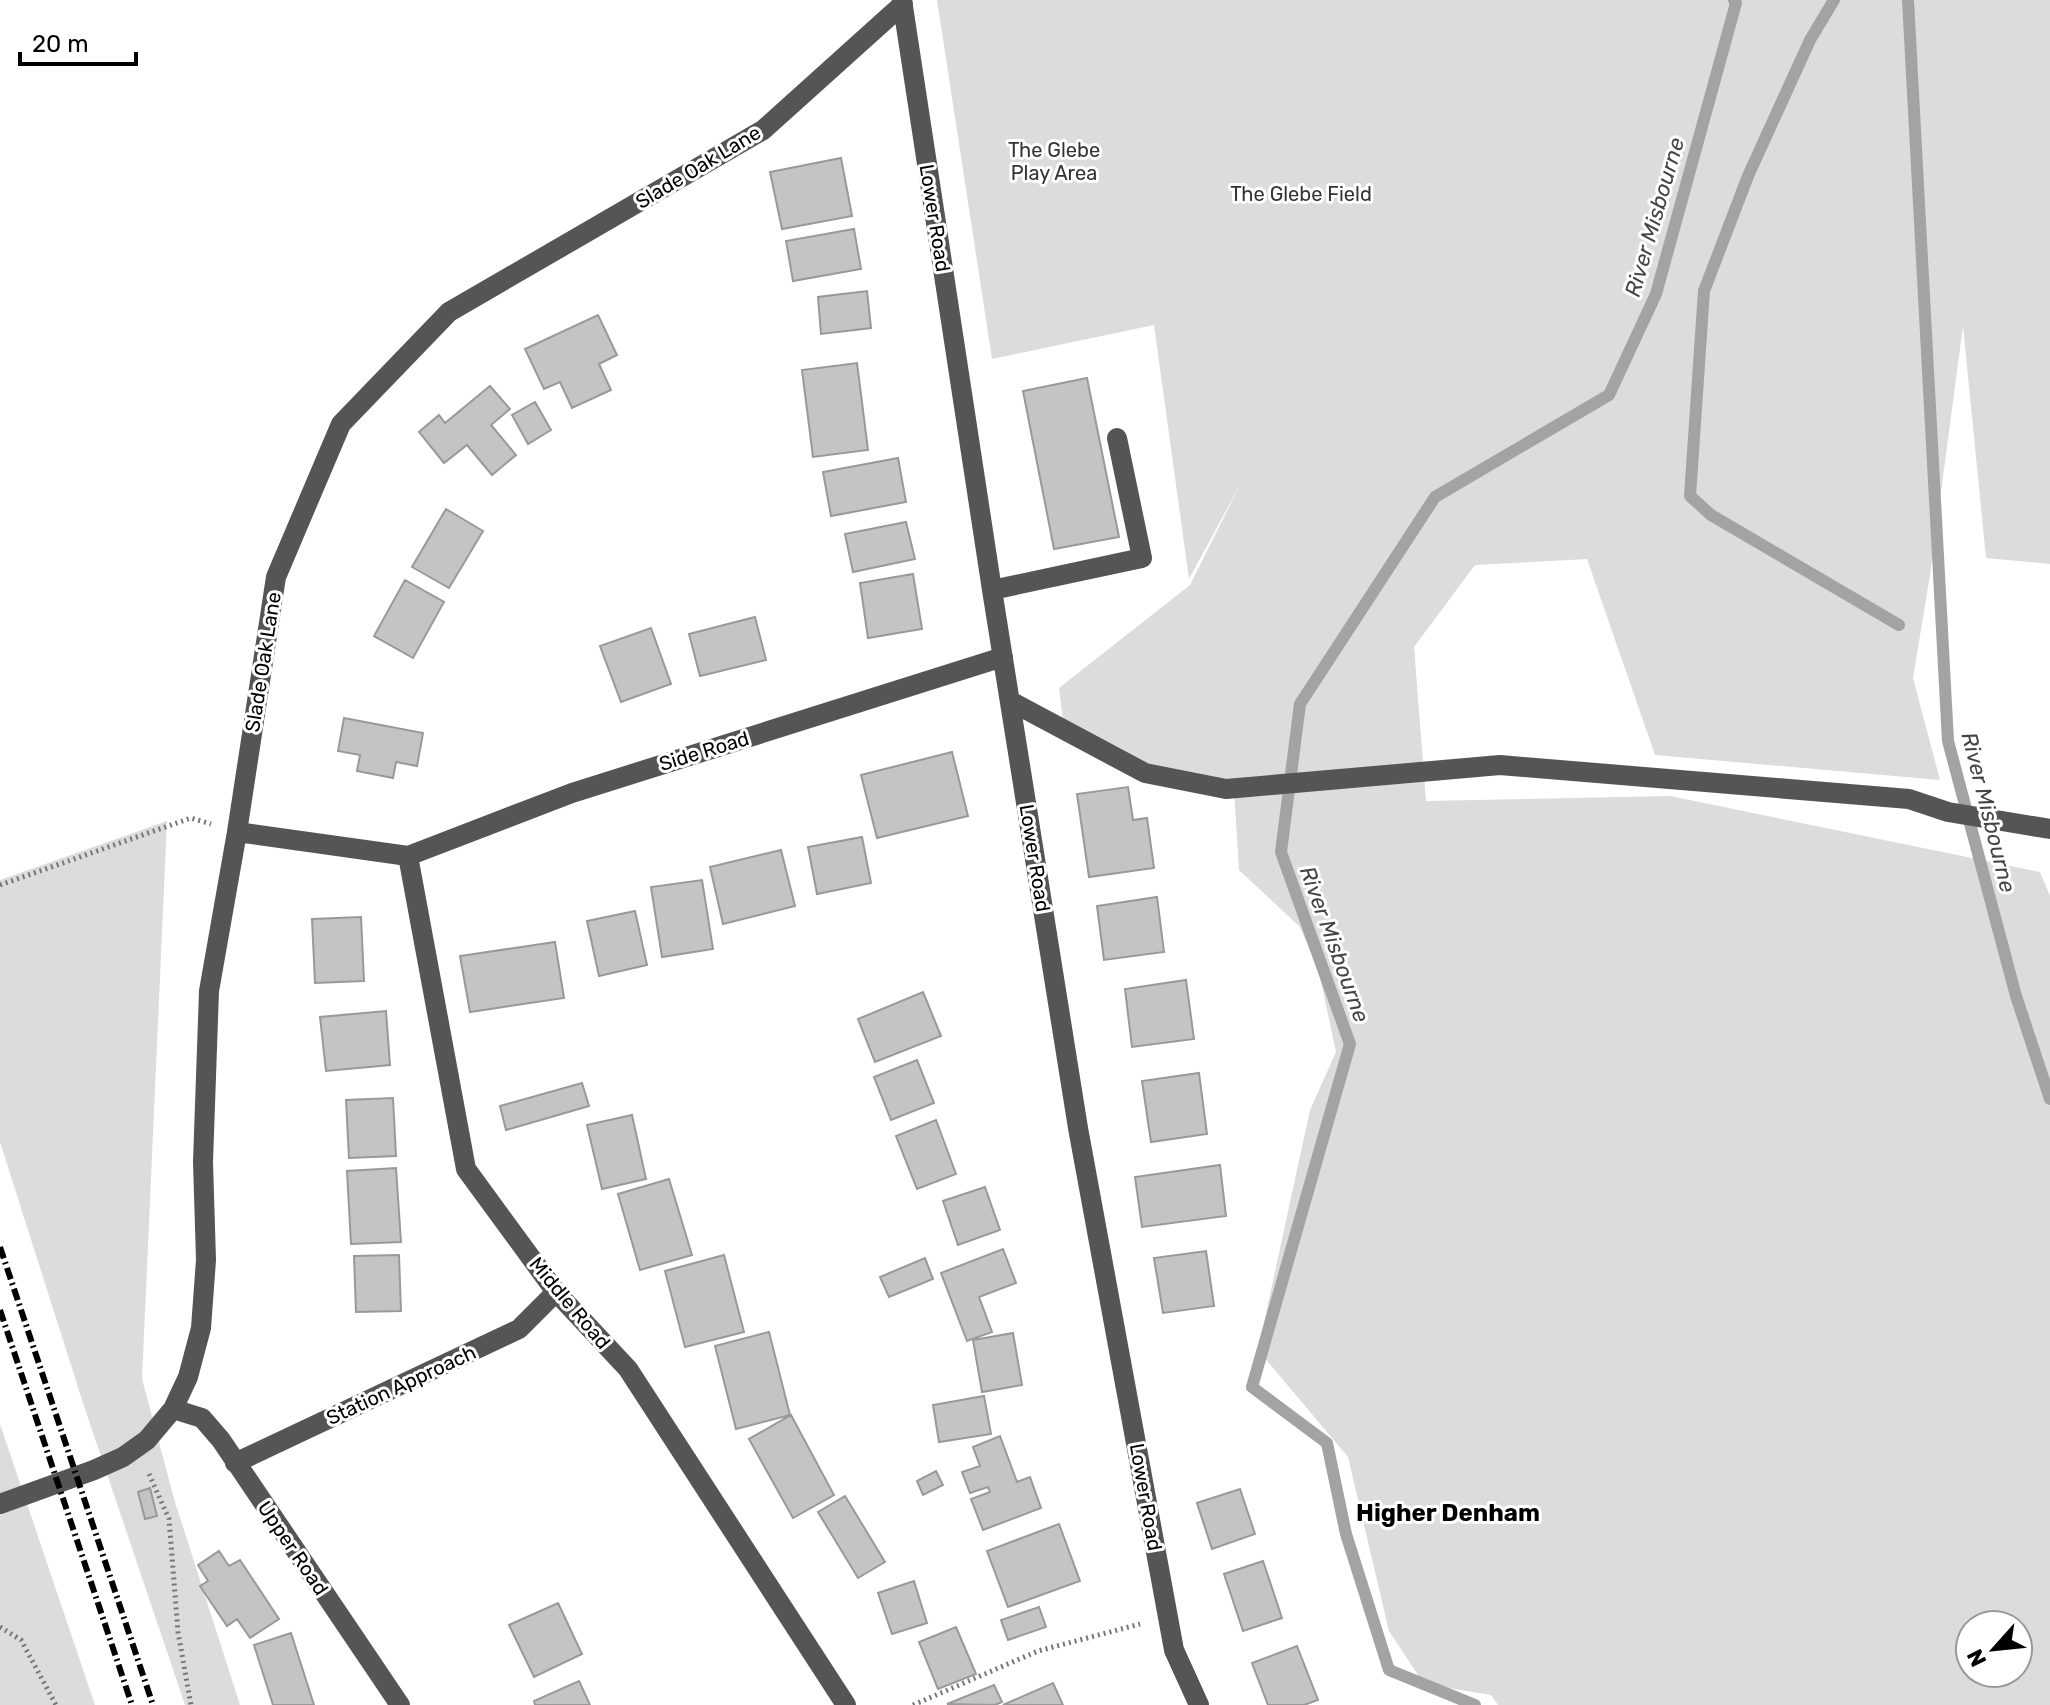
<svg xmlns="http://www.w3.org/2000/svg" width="2050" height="1705" font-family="Rubik,sans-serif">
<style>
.green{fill:#dcdcdc;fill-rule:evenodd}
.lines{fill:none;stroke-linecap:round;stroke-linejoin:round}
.stream{stroke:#a3a3a3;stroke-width:12}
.building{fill:#c4c4c4;stroke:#999;stroke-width:2}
.path{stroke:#777;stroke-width:5;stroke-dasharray:2 4;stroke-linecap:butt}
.minor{stroke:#555;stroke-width:20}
.rail{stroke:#000;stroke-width:6;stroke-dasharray:12 4 2 4;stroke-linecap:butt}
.labels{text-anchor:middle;stroke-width:6;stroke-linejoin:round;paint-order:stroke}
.park-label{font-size:20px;fill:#333;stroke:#fff}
.street-label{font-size:20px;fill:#000;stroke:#fff}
.water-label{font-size:22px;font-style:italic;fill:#444;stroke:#fff}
.quarter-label{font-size:24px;font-weight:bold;fill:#000;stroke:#fff}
</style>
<rect width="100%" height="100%" fill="#fff"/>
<!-- green -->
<path class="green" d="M937,0h1113v564l-64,-6 -23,-232 -33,249 -17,103 27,102 -285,-25 -68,-196 -112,6 -61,82 12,154 244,-5 370,76 10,24v809h-552l-7,-10 -67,-11 -35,-53 -41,-174 -90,-107 52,-240 26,-58 -17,-80 -19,-45 -61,-57 -5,-80 -75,-9 -95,-52 -5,-41 131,-103 51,-102 -52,96 -35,-254 -162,34zM1970,1625h48v48h-48z
M167,821l-25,558 33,123 65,203h-55l-101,-299 -84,-264v-262z
M0,1424l95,281h-95z"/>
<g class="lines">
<!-- stream -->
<path class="stream" d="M1834,0l-24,40 -62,136 -44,115 -14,205 21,19 188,110
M1908,0l40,741 68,255 34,103
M1475,1705l-86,-35 -43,-136 -19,-91 -75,-56 98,-343 -69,-192 19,-148 135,-207 174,-102 47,-101 80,-291 -2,-3"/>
</g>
<!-- building -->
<path class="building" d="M841,158l11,58 -70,13 -12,-57z
M854,229l7,40 -68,12 -7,-40z
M867,291l4,37 -50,6 -3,-37z
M598,315l19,40 -18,9 12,26 -39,18 -12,-26 -16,7 -19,-40z
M857,363l11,87 -55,7 -11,-87z
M1087,378l32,159 -65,12 -31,-158z
M490,386l20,23 -19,16 25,30 -24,20 -25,-30 -23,18 -25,-31 20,-17 6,8z
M535,402l16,28 -23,14 -16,-29z
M898,458l8,44 -75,14 -8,-44z
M446,509l37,22 -34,57 -37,-21z
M906,522l9,37 -62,13 -8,-38z
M913,574l9,55 -54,9 -8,-55z
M405,580l39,22 -31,56 -39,-22z
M755,617l11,43 -66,16 -11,-42z
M651,628l20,56 -50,18 -21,-56z
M344,718l79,15 -6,33 -21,-4 -3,16 -36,-7 3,-16 -22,-4z
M952,752l16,64 -91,22 -16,-63z
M1128,787l5,33 14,-2 7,50 -65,9 -12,-83z
M862,837l9,46 -54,11 -9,-47z
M781,850l14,56 -72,18 -13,-57z
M702,880l11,69 -51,8 -11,-70z
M1157,897l7,55 -60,8 -7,-54z
M635,911l12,54 -48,11 -12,-55z
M361,917l3,64 -49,2 -3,-64z
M555,942l9,56 -94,14 -10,-56z
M1186,980l8,59 -62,8 -7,-58z
M923,992l18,44 -66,26 -17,-43z
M386,1011l4,54 -64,6 -6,-54z
M917,1060l17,43 -43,17 -17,-43z
M1199,1073l8,61 -56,8 -9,-61z
M582,1083l7,23 -83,24 -6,-24z
M393,1098l3,58 -47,2 -3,-58z
M632,1115l14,64 -44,10 -15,-64z
M936,1120l20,54 -39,15 -21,-53z
M1220,1165l6,51 -84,11 -7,-50z
M396,1168l5,74 -50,2 -4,-73z
M669,1179l23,76 -52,15 -22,-76z
M985,1187l15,43 -42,15 -15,-44z
M1003,1249l13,34 -37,14 13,35 -25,9 -26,-68z
M1206,1251l8,55 -51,7 -9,-55z
M399,1255l2,56 -45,1 -2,-56z
M724,1255l20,77 -59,15 -20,-76z
M925,1258l8,21 -44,18 -9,-20z
M769,1332l21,83 -54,14 -21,-83z
M1013,1333l9,52 -40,7 -9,-52z
M984,1396l7,38 -52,8 -6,-37z
M791,1415l43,80 -41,23 -44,-79z
M1000,1436l17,46 13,-5 11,31 -58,22 -12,-31 19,-7 -2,-5 -18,6 -8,-21 18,-6 -7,-19z
M936,1471l7,14 -20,10 -6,-14z
M150,1488l7,28 -12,3 -7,-27z
M1240,1489l15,45 -43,15 -15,-46z
M845,1496l40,66 -27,16 -40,-66z
M1059,1524l21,57 -72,26 -21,-56z
M219,1551l10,15 11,-6 39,59 -29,19 -13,-19 -10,7 -27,-40 8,-5 -10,-16z
M1263,1561l19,57 -39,13 -19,-57z
M914,1581l13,42 -35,11 -14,-41z
M558,1603l24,51 -48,23 -25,-52z
M1039,1607l7,20 -38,13 -7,-20z
M956,1627l20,47 -38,15 -19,-47z
M291,1633l23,72h-41l-19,-60z
M1297,1646l21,54 -14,5h-36l-16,-42z
M579,1681l11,24h-55l-1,-4z
M1053,1683l10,22h-60z
M994,1685l8,17 -7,3 -48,-1z"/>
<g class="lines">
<!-- path -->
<path class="path" d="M0,885l191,-67 20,6
M149,1474l20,45 9,113 13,73
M0,1627l21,13 35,65
M913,1705l125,-54 102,-27"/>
<!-- minor -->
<path class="minor" d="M902,0l90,590 86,538 96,522 25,55
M992,590l150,-32 -25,-120
M1010,701l135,72 81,16 274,-24 409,34 39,13 102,17
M237,832l171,24 164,-63 431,-136
M408,856l58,313 90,123 72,77 218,336
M173,1409l29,9 19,22 179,265
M235,1463l284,-134 37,-37
M0,1504l94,-34 29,-13 24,-17 26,-31 15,-32 13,-49 5,-68 -3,-98 6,-171 28,-159 39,-255 65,-153 108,-112 314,-182 140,-126"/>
<!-- rail -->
<path class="rail" d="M0,1247l153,458
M0,1310l132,395"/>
</g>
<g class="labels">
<!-- park labels -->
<g class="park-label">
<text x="1054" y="157">The Glebe<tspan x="1054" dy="23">Play Area</tspan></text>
<text x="1301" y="201">The Glebe Field</text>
</g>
<!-- street labels -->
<g class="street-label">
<text transform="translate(698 167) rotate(-31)" y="7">Slade Oak Lane</text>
<text transform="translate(935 218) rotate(81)" y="7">Lower Road</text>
<text transform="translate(263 662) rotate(-81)" y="7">Slade Oak Lane</text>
<text transform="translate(704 751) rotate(-17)" y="7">Side Road</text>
<text transform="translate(1035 858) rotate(81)" y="7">Lower Road</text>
<text transform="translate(570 1303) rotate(50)" y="7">Middle Road</text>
<text transform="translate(401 1385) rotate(-25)" y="7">Station Approach</text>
<text transform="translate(1146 1497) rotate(80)" y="7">Lower Road</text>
<text transform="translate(293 1548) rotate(56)" y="7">Upper Road</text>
</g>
<!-- water labels -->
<g class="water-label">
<text transform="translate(1654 217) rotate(-74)" y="8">River Misbourne</text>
<text transform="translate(1989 812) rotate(76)" y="8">River Misbourne</text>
<text transform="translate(1335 944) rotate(70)" y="8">River Misbourne</text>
</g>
<!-- quarter labels -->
<g class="quarter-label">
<text x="1448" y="1521">Higher Denham</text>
</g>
</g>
<!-- north arrow -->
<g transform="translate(1994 1649) rotate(243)"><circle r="38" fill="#ffffff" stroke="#999999" stroke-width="2"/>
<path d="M0-6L14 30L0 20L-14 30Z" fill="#000000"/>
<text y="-12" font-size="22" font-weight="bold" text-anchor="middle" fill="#000000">N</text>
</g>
<!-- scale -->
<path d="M20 52v12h116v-12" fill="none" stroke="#000000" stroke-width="4"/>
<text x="32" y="52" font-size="24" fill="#000000" stroke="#ffffff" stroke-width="6" paint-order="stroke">20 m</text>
</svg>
